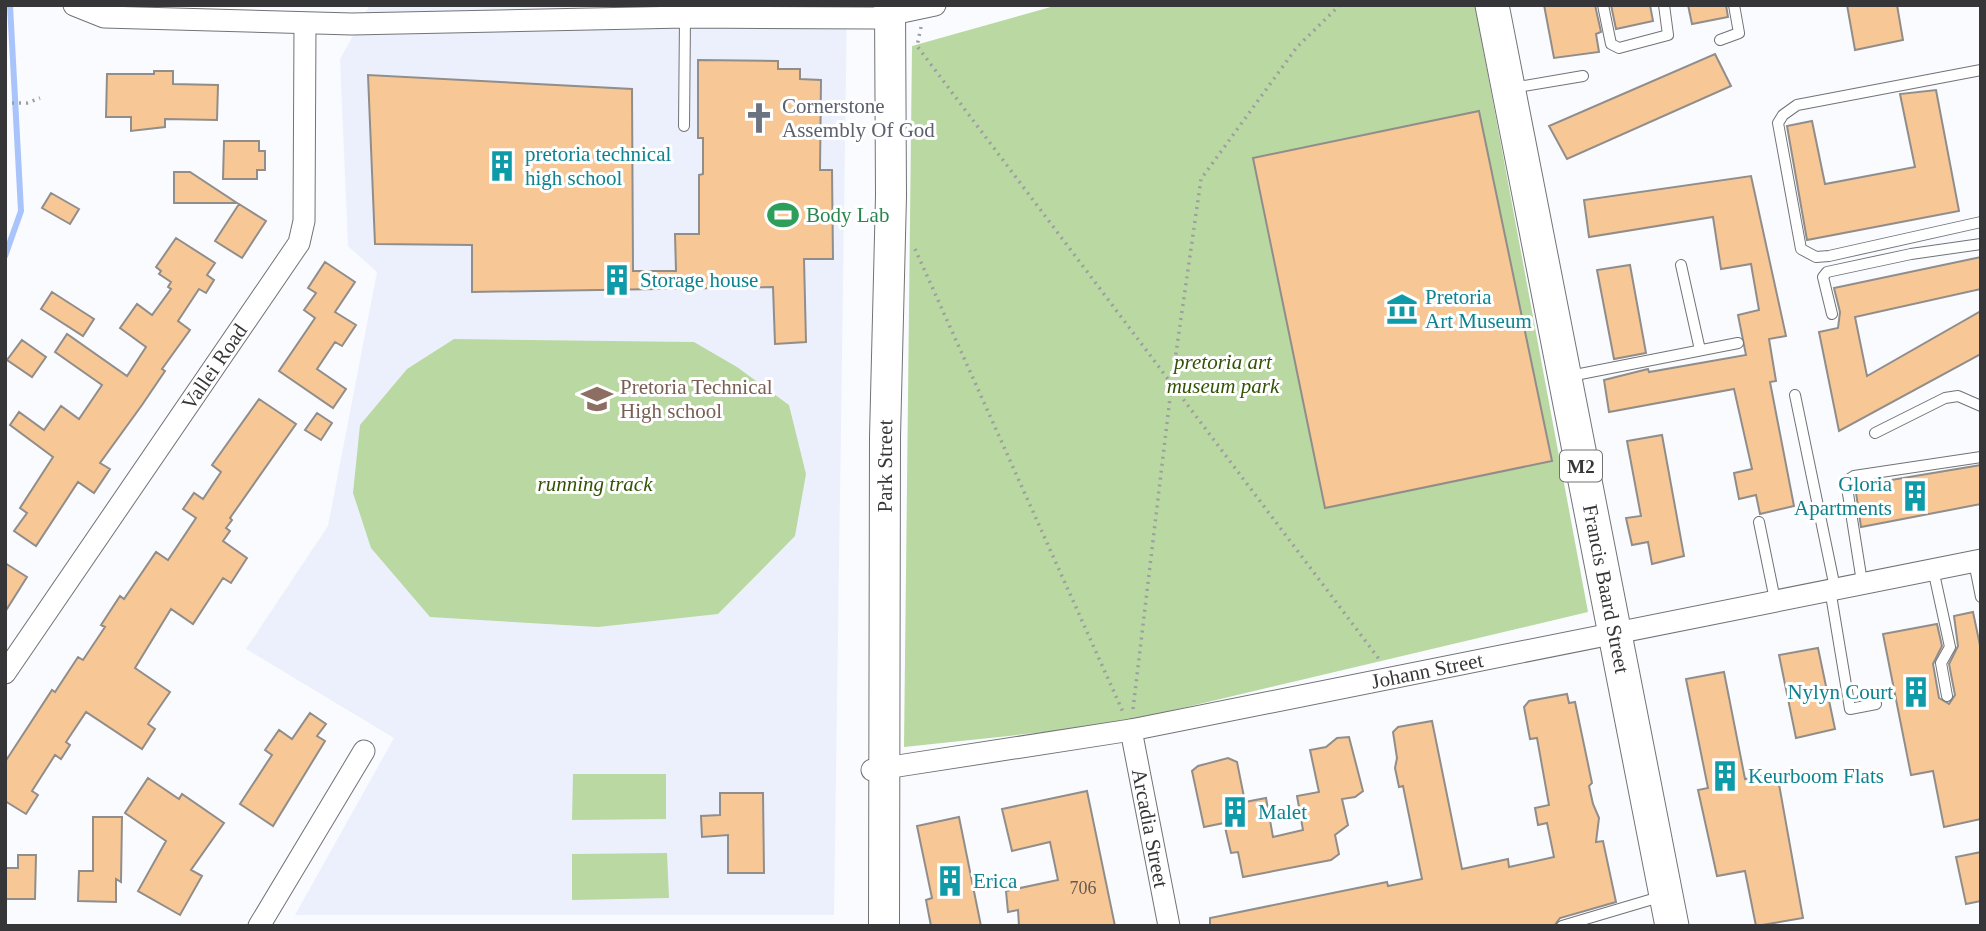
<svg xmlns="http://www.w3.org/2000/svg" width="1986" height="931" font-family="'Times New Roman',serif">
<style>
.built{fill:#ecf0fc}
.green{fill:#bad8a1}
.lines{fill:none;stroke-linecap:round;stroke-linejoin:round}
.stream{stroke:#a9c4fb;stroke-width:6}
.building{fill:#f7c896;stroke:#918d8a;stroke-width:2}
.lane-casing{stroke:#717377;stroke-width:12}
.street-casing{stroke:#717377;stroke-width:23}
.secondary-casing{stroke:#717377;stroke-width:32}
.primary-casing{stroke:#717377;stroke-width:35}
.path{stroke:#9d9ea1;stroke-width:3.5;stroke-dasharray:2 5;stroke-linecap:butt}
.lane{stroke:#fff;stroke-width:10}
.street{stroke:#fff;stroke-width:21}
.secondary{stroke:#fff;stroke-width:30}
.primary{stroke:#fff;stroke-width:33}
.labels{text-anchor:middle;stroke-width:6;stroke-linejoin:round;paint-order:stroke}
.number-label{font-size:18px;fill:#665a50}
.shield{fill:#fff;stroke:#727274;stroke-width:2}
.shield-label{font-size:19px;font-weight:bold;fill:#363638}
.worship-label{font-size:21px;fill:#5b616d;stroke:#fff;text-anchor:start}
.culture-label{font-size:21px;fill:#0d838f;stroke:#fff;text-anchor:start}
.leisure-label{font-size:21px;fill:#27864d;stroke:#fff;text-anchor:start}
.park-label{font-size:21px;font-style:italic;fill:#325305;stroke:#fff}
.street-label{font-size:21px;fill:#363638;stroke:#fff}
.education-label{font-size:21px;fill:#785e54;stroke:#fff;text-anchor:start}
</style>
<rect width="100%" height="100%" fill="#fafbff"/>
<!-- built -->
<path class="built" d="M370,5h477l-13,910h-539l99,-177 -148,-89 82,-123 49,-254 -29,-26 -8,-187z"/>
<!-- green -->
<path class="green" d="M1058,5h417l113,607 -477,113 -207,22 8,-701z
M454,339l240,3 43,25 52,38 17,69 -11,62 -77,78 -120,13 -168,-10 -59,-69 -18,-55 7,-68 47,-56z
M573,774h93v45l-94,1z
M667,853l2,45 -97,2v-46z"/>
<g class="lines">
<!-- stream -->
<path class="stream" d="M5,256l16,-45 -11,-206"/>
</g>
<!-- building -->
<path class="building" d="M1544,5h51l6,27 -5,2 3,18 -45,6z
M1611,5h39l3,16 -37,8z
M1688,5h38l2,12 -36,7z
M1847,5h50l6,35 -48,10z
M1715,54l16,32 -164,73 -18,-33z
M698,60l80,1v8h22v10l21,1 -1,90h12l1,89h-29l2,83 -31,2 -2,-57 -301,5v-47l-97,-1 -7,-169 264,14 1,182h43l-1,-37h24v-59l4,-1v-36h-5z
M154,71h19v13l45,1 -1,35 -52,-1v8l-34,4v-14h-25l1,-43h47z
M1936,90l23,121 -152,29 -20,-114 25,-5 13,63 90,-17 -15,-73z
M1479,111l73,350 -227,47 -72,-350z
M224,141h35v10h6v19h-8v9h-34z
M174,172h16l47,31h-63z
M1751,176l35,160 -17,3 7,42 -6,1 24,124 -34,8 -4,-19 -17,4 -5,-26 18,-4 -18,-80 -125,23 -5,-32 44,-11 1,3 97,-17 -8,-40 21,-5 -8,-46 -30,5 -8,-52 -124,20 -5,-37z
M51,193l28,16 -9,15 -28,-16z
M239,204l27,17 -24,37 -27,-17z
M176,238l39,25 -8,12 7,5 -8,13 -7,-4 -21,32 12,9 -28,39 3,2 -23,34 -42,58 10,6 -16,24 -16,-11 -42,64 -22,-15 13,-18 -7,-5 33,-51 -43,-32 9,-13 25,18 17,-24 18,13 23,-34 -47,-33 12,-18 60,42 19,-29 -26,-19 17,-24 15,11 19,-26 -3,-2 3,-5 -12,-8 2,-3 -5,-4z
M1981,257v32l-126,28 12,59 114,-65v43l-142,77 -20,-99 19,-4 2,-16 -6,-24z
M325,262l30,20 -20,30 21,13 -14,21 -7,-4 -18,27 29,20 -13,19 -54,-37 36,-53 -11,-8 12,-17 -8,-5z
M1630,265l16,88 -32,6 -17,-89z
M52,292l42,27 -11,17 -42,-27z
M22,340l24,17 -14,20 -25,-17z
M259,399l37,25 -66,94 2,2 -6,8 4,3 -7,10 24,17 -16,25 -8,-5 -30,46 -22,-15 -36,59 35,24 -22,32 7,5 -13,20 -56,-37 -20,30 4,3 -9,14 -6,-4 -23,36 6,4 -12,19 -21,-13v-39l47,-72 3,2 23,-35 5,3 22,-33 -4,-2 19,-29 4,3 32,-47 12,8 28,-42 -13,-9 11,-16 9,6 18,-27 -9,-7z
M317,413l15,10 -11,17 -16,-10z
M1662,435l22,121 -32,8 -4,-22 -16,3 -6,-27 15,-2 -14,-75z
M1981,465v39l-120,23 -6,-41z
M5,563l22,14 -22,35z
M1973,612l8,38v169l-37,8 -11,-56 -22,4 -28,-141 54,-10 5,22 -9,18 6,34 10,6 6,-9 -6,-31 9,-18 -4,-30z
M1818,648l17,81 -39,9 -17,-83z
M1724,672l21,107 32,-6 26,145 -47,8 -11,-55 -28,5 -19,-86 10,-2 -22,-109z
M1567,694l2,9 6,-1 17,81 -3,3 4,18 6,14 -3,24 7,-1 13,61 -56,16 -6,8h-344v-8l177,-36 1,4 34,-7 -19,-93 -4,1 -4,-19 2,-10 -4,-26 5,-5 34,-6 30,148 46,-10 1,8 45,-10 -7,-34 -9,2 -3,-17 14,-3 -12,-67 -7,1 -6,-32 5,-6z
M310,713l16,11 -9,12 8,5 -52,85 -33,-22 32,-49 -7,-5 14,-20 13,9z
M1349,737l14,54 -8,6 -13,2 6,26 -13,10 4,19 -8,6 -88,17 -5,-25 -7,1 -7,-30 -20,4 -12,-56 6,-5 30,-8 9,4 8,40 21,-4 7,39 30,-7 -6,-34 22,-4 -9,-42 16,-3 11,-9z
M148,778l31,21 3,-5 42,29 -33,47 11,6 -22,39 -42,-24 28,-50 -41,-28z
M1087,791l28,135h-96l-1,-16 -10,2 -2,-21 52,-11 -8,-38 -38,9 -10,-42z
M720,793h43l1,80h-36v-38l-26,2 -1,-21 19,-1z
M93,817h29l-1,65 -5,-3v23l-38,-1 1,-30h14z
M959,817l22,109h-50l-5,-26 6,-2 -15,-72z
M1981,852v49l-15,3 -10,-47z
M18,855h18l-1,44h-30v-31h13z"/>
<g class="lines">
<defs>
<path id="lane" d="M1603,5l8,39 8,4 49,-13 -4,-30
M1720,40l19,-7 -5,-28
M1981,70l-184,35 -14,10 -5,8 23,126 15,8 13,-1 152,-34
M1512,88l71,-12
M684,126l1,-109
M1681,265l19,85
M1832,314l-9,-37 4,-5 84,-18 70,-10
M1570,376l168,-33
M1795,395l40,193
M1875,433l70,-35 13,-2 23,10
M1759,522l16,78
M1974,562l7,35
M1933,569l17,78 -9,16 6,33
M1862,582l-16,-101 8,-5 127,-19
M1830,589l20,120 26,-5
M1562,926l101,-30"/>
<g id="street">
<path d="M74,5l30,12 248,7 333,-7 189,1 61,-13"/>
<path id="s1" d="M5,673l294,-430 5,-22 1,-197"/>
<path id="s2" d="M1131,730l38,196"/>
<path id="s3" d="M872,770l259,-40 850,-170"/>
<path d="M259,926l105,-175"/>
</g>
<g id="secondary">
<path id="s4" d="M884,926l1,-489 6,-241 -1,-191"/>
</g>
<g id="primary">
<path id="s5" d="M1492,5l180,921"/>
</g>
</defs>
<!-- lane casing -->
<use href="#lane" class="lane-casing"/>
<!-- street casing -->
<use href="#street" class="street-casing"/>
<!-- secondary casing -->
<use href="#secondary" class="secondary-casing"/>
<!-- primary casing -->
<use href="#primary" class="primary-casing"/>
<!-- path -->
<path class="path" d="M921,27l-4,19 462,613
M5,103h22l13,-5
M915,249l208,463
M1133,709l39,-328 29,-202 96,-132 43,-42"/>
<!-- lane -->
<use href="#lane" class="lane"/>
<!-- street -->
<use href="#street" class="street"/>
<!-- secondary -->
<use href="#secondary" class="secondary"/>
<!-- primary -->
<use href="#primary" class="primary"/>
</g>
<!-- icons -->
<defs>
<symbol id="church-bare" viewBox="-9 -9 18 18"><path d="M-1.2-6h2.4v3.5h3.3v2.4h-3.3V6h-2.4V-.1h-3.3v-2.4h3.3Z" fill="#6b7280" stroke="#fff" stroke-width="2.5" paint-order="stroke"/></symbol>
<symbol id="building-bare" viewBox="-9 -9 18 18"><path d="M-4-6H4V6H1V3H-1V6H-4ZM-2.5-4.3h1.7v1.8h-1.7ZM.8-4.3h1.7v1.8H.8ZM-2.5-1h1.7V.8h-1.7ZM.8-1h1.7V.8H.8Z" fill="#0f9aa8" stroke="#fff" stroke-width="2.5" paint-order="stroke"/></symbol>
<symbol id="stadium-bare" viewBox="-9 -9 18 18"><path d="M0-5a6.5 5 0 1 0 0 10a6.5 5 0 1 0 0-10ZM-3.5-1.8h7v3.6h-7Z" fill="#2e9e5b" stroke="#fff" stroke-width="2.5" paint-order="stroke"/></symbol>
<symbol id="museum-bare" viewBox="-9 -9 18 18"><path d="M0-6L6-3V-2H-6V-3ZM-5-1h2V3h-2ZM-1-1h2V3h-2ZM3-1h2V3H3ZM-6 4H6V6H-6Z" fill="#0f9aa8" stroke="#fff" stroke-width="2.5" paint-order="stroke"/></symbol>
<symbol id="school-bare" viewBox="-9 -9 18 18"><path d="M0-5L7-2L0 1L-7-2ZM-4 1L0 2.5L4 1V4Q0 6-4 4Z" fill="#8d6e63" stroke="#fff" stroke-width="2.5" paint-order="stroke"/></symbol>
</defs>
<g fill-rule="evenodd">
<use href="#church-bare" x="737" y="96" width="44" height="44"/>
<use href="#building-bare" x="480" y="144" width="44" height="44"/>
<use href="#stadium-bare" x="761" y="193" width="44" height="44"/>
<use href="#building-bare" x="595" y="258" width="44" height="44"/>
<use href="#museum-bare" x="1380" y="287" width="44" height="44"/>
<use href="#school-bare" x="575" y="377" width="44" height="44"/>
<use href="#building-bare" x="1893" y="474" width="44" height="44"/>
<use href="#building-bare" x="1894" y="670" width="44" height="44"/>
<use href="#building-bare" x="1703" y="754" width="44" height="44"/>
<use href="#building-bare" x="1213" y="790" width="44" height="44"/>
<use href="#building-bare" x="928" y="859" width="44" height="44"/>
</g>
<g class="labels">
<!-- number labels -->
<g class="number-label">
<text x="1083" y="894">706</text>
</g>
<!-- shield labels -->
<rect class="shield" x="1560" y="450.5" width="42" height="31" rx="5"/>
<g class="shield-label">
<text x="1581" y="473">M2</text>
</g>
<!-- worship labels -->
<g class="worship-label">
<text x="782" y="113">Cornerstone<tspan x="782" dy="24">Assembly Of God</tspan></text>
</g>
<!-- culture labels -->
<g class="culture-label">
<text x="525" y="161">pretoria technical<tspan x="525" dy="24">high school</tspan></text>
<text x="640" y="287">Storage house</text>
<text x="1425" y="304">Pretoria<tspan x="1425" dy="24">Art Museum</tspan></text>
<text x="1892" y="491" text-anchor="end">Gloria<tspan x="1892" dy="24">Apartments</tspan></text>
<text x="1893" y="699" text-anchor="end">Nylyn Court</text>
<text x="1748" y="783">Keurboom Flats</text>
<text x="1258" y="819">Malet</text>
<text x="973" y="888">Erica</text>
</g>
<!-- leisure labels -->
<g class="leisure-label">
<text x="806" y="222">Body Lab</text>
</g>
<!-- park labels -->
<g class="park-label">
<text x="1223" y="369">pretoria art<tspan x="1223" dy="24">museum park</tspan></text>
<text x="595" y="491">running track</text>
</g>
<!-- street labels -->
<g class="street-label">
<text dy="7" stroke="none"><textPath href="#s1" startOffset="371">Vallei Road</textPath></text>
<text dy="7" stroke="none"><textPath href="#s4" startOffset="460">Park Street</textPath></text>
<text dy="7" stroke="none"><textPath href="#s5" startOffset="595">Francis Baard Street</textPath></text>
<text dy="7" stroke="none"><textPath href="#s3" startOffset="564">Johann Street</textPath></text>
<text dy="7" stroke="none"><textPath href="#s2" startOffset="100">Arcadia Street</textPath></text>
</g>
<!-- education labels -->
<g class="education-label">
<text x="620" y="394">Pretoria Technical<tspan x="620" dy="24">High school</tspan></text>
</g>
</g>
<!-- border -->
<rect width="1986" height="931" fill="none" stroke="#363638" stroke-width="14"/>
</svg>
